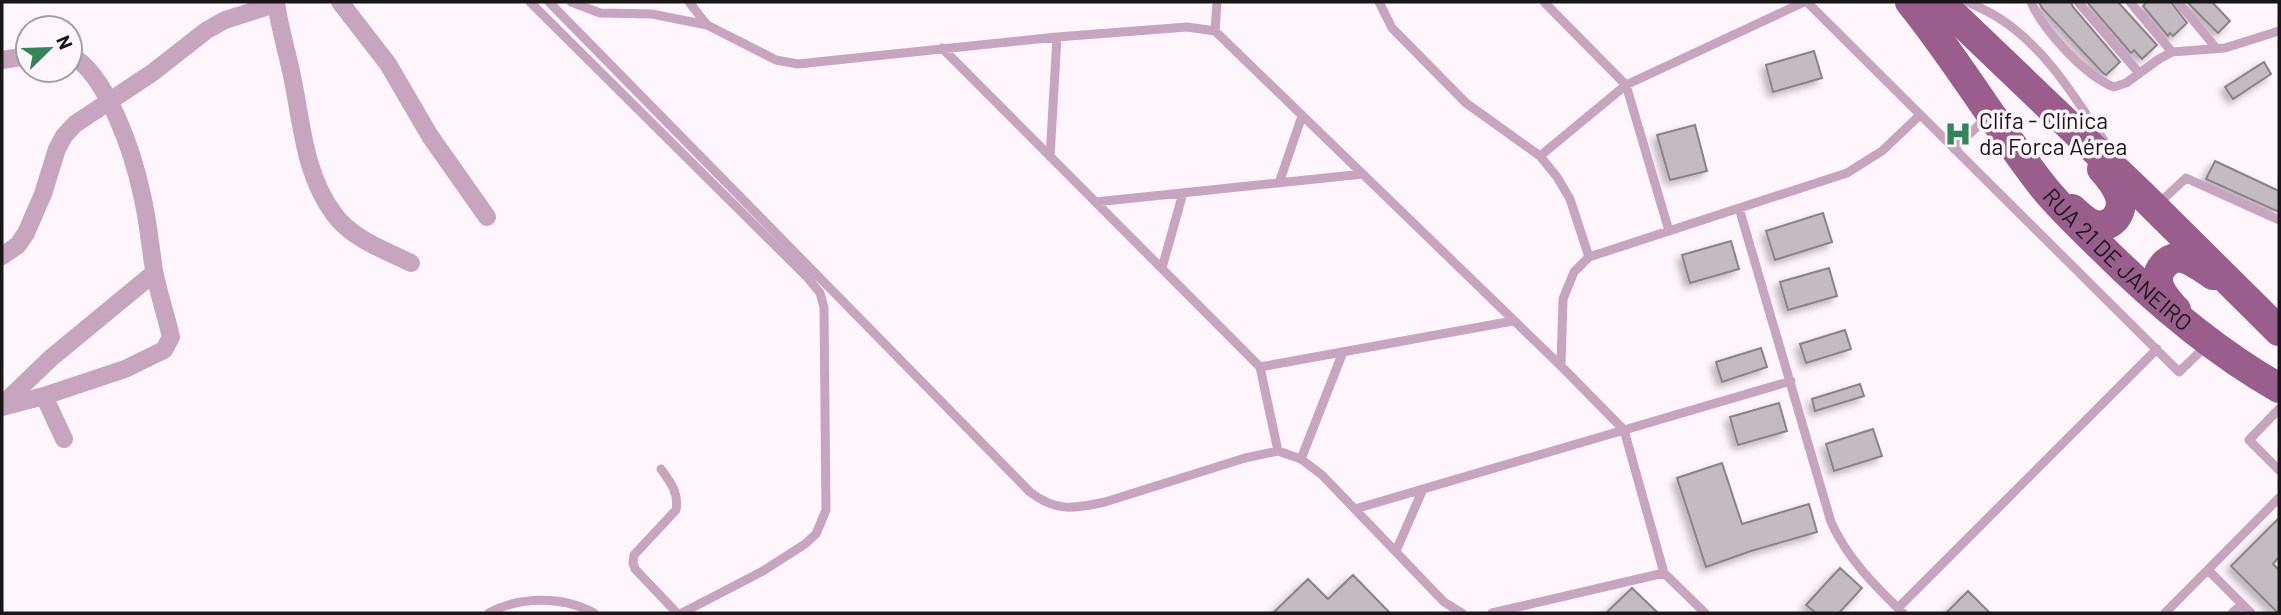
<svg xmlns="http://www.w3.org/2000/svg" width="2281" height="615" font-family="Barlow,sans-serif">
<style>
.building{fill:#c4bbc2;stroke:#8b8288;stroke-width:2;filter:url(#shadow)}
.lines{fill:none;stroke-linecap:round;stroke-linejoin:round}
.lane{stroke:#c7a5be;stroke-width:9}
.street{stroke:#c7a5be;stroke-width:18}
.primary{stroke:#995e8c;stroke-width:30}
.labels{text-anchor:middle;stroke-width:7;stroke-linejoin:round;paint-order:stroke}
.poi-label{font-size:23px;fill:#191618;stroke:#fff5fc;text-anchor:start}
.street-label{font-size:23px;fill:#191618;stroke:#fff5fc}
</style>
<defs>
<filter id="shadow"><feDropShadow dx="-4.5" dy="4.5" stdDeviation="3.5" flood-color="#0004"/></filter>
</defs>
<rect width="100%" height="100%" fill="#fff5fc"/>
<!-- building -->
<path class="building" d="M2039,2h32l2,5 47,55 -14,13 -3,-2 -61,-65z
M2087,2h31l39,43 -15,14 -8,-9 -3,3z
M2147,2h24l16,21 -14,13 -3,-3 -2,3 -25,-30z
M2187,2h25l18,19 -12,12z
M1814,51l8,27 -49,14 -7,-27z
M2264,62l7,12 -38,25 -8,-12z
M1695,125l12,46 -37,9 -13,-45z
M2215,161l64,30v21l-73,-33z
M1823,213l9,29 -57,18 -9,-29z
M1731,241l8,28 -49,14 -8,-28z
M1829,268l8,28 -49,14 -8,-28z
M1845,330l6,19 -45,14 -6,-19z
M1761,348l6,19 -45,15 -6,-20z
M1860,384l4,12 -49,15 -3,-12z
M1779,403l8,28 -49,14 -8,-28z
M1873,429l9,27 -48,15 -8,-27z
M1722,463l20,61 67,-20 8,28 -66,19 -45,16 -29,-89z
M2279,518v39l-6,7 6,6v43h-1l-47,-47z
M1840,568l22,20 -23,25h-23l-10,-8z
M1353,575l37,38h-117l35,-34 20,20z
M1632,588l26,25h-52z
M1968,591l22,22h-44z"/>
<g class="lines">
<!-- lane -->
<path class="lane" d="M530,2l278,276 12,15 4,14 2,203 -10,24 -11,10 -42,27 -81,42
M549,2l481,490c26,20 44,17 75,10l140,-44 33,-7 23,8 21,16 122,127 18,11
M571,2l29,11 52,1 55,11
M689,2l18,23 69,35 22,4 259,-27 130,-10 28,4 346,335 63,64 40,143 41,40
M1379,2l13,26 74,75 74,53 17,21 13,22 19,58
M1544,2l82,83 43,146
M1807,2l372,370 27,-26
M1968,2c12,6 24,11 34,18 45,30 73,78 103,122
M2031,2c12,28 54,74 83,85l12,-4 33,-24 13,-7 53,-4 54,-17
M2078,2l61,71
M2130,2l42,50
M2178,2l38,46
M1215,31l2,-29
M942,48l318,319 18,84
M1954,149l32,-31
M1540,156l86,-71 178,-83
M1050,157l7,-120
M1279,183l23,-67
M1096,202l267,-28
M2158,204l28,-26 93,42
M1739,208l92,314c16,36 44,64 72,91
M1162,268l21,-75
M1561,366l2,-67 11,-27 15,-15 258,-84 35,-22 38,-36
M1260,367l253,-46
M2279,409l-30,31 30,30
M1301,459l42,-107
M661,469c10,14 18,24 15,41l-42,45 -1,8 2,6 42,44
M1355,509l436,-128
M1396,551l27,-62
M2208,570l43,43
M1898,608l259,-259
M489,613c31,-17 74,-17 105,0
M1492,613l172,-40
M2165,613l114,-115
M2232,613l10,-9"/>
<!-- street -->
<path class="street" d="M276,2c3,24 11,49 16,74 10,47 12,98 42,138 18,25 51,36 77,49
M340,2l48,62 42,72 57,81
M2,60l26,-4
M2,256l16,-11 8,-12 17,-39 14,-45 7,-13 11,-12 77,-51 55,-43 18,-10 50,-16
M44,396l20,43
M2,405l49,-47 103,-85
M2,407l42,-11 81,-27 39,-19 7,-13c-5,-22 -13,-45 -17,-67 -4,-25 -6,-50 -12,-75 -8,-39 -35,-122 -72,-140"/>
<!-- primary -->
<g class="primary">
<path id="s1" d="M1910,2c47,58 85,123 131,182 17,22 39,42 59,62 54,54 112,104 179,142"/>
<path d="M1940,2l202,193 137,136"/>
<path d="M2072,209c7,6 14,14 23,16 17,4 29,-13 25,-28 -3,-11 -11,-20 -18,-28"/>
<path d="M2176,310c-7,-8 -17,-17 -18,-29 -1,-13 12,-26 25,-23 11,3 21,11 30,17"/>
</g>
</g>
<!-- icons -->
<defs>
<symbol id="hospital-bare" viewBox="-9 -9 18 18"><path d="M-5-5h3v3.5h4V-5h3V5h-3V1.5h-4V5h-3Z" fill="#328557" stroke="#fff5fc" stroke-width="2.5" paint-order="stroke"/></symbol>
</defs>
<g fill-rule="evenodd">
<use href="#hospital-bare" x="1939" y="115" width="38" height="38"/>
</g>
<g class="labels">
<!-- poi labels -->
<g class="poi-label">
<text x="1979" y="129">Clifa - Clínica<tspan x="1979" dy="26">da Forca Aérea</tspan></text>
</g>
<!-- street labels -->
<g class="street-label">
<text dy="8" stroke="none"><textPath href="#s1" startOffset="332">RUA 21 DE JANEIRO</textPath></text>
</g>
</g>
<!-- border -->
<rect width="2281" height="615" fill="none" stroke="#191618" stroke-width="7"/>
<!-- north arrow -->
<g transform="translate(49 49) rotate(67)"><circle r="33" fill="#fff5fc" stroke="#a39ca1" stroke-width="2"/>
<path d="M0-5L12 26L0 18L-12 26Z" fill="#328557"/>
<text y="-10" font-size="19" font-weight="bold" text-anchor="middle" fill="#191618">N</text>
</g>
</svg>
